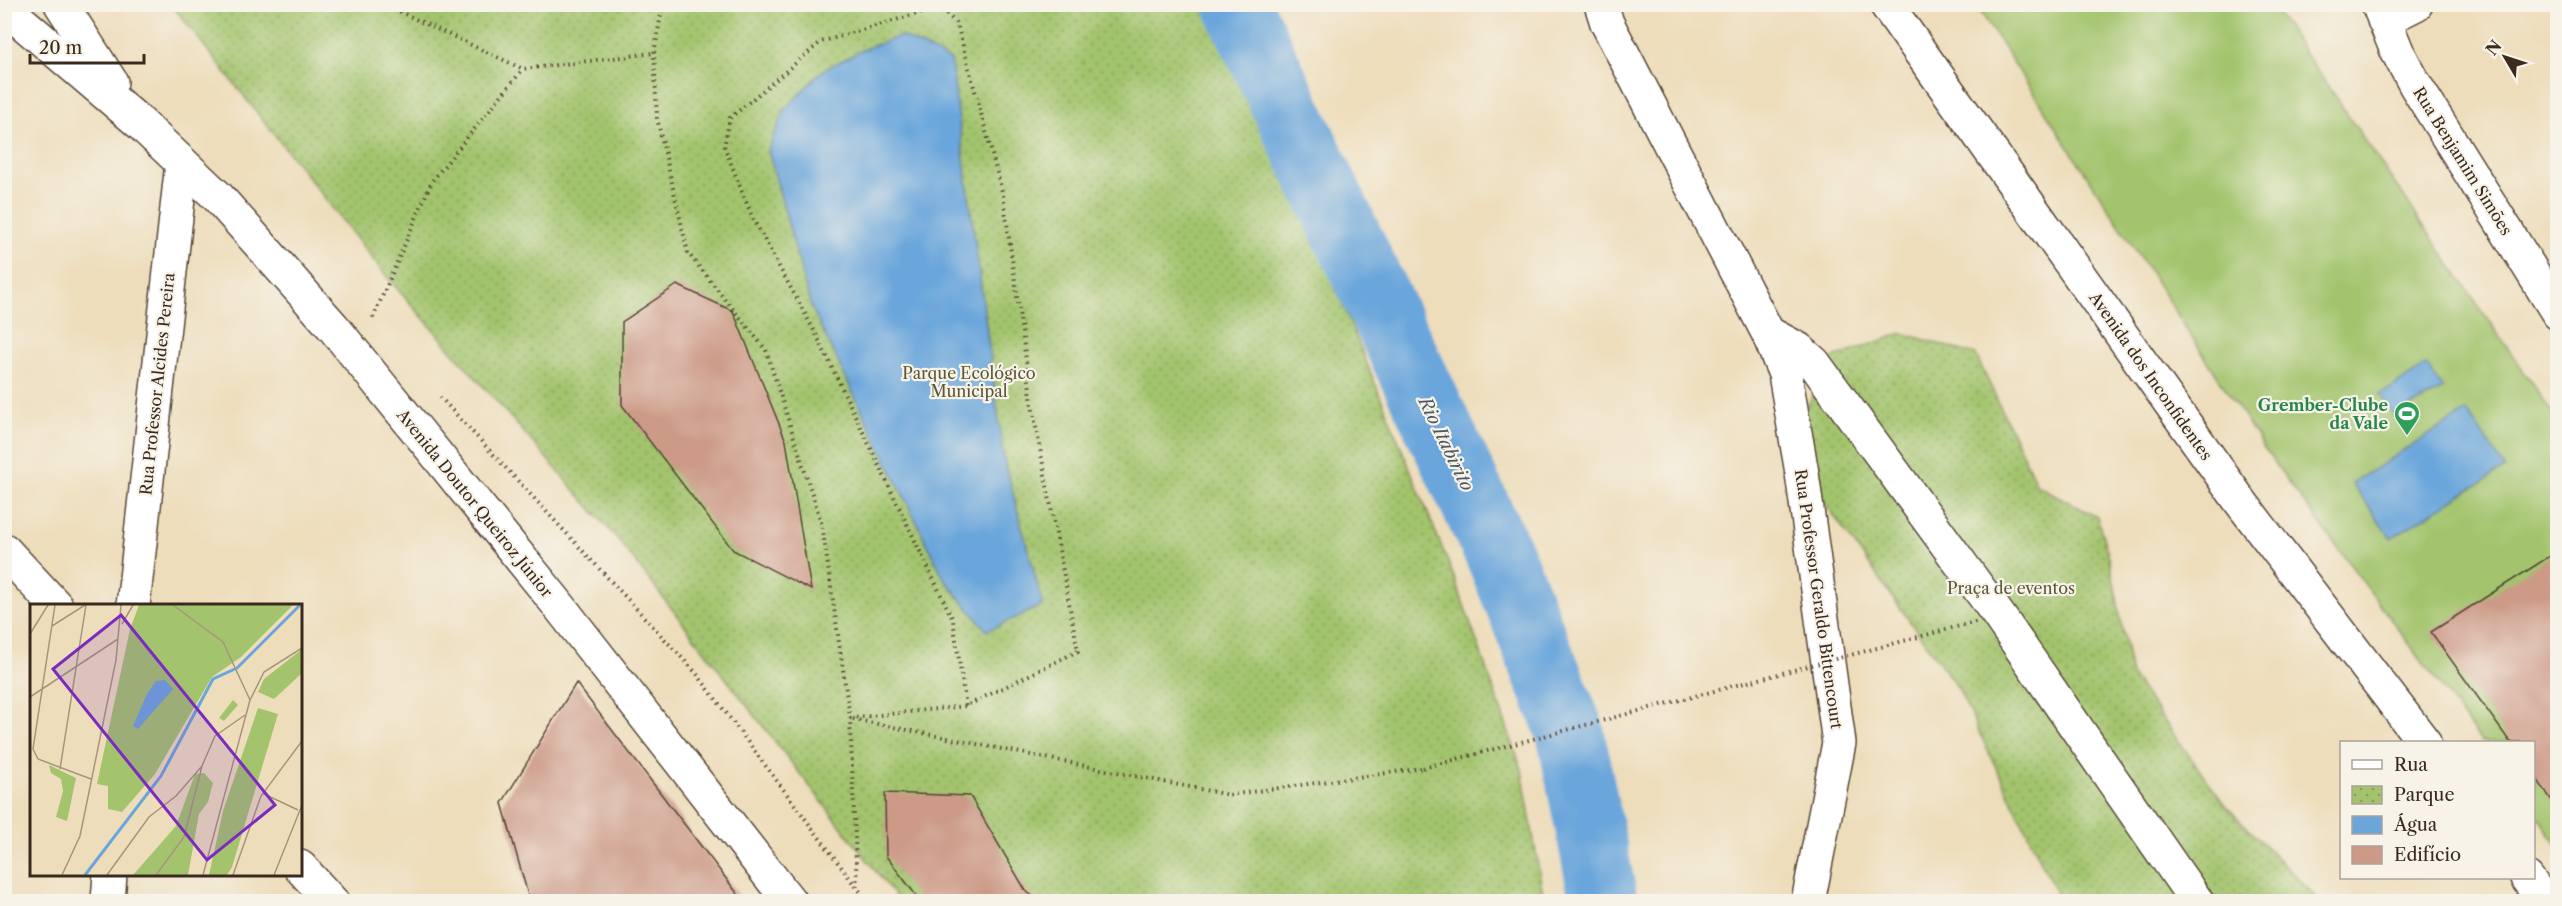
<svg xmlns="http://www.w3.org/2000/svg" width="2562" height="906" font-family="'Libre Caslon Text',serif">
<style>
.park{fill:url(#park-dots);stroke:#6f7746;stroke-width:1.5}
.pitch{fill:#a3c46d;stroke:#6f7746;stroke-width:1.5}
.water{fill:#6ba6db;stroke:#53687c;stroke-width:1.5}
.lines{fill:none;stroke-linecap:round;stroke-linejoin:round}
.river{stroke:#6ba6db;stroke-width:68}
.building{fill:#cc9a87}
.minor-casing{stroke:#564536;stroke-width:36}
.major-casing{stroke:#564536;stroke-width:36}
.path{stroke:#564536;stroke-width:4;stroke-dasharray:1.5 4.5;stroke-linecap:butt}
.minor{stroke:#fff;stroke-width:33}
.major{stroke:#fff;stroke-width:33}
.path-bridge{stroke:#564536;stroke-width:4;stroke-dasharray:1.5 4.5;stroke-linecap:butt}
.labels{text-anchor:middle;stroke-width:4.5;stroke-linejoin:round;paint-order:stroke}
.street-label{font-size:16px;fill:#3b2a1e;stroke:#f7f3e8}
.park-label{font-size:16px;fill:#5a5836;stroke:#f7f3e8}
.leisure-label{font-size:16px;font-weight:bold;fill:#27864d;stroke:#f7f3e8;text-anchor:end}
.water-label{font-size:18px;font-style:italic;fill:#4c5560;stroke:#f7f3e8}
.inset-river{fill:none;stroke:#6ba6db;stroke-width:3}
.inset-road{fill:none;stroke:#a6957c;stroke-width:1.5}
.view{fill:#7b2cbf;fill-opacity:0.15;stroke:#7b2cbf;stroke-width:3}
.inset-edge{fill:none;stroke:#3b2a1e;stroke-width:3}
</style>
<defs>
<pattern id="park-dots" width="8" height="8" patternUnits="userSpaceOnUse" patternTransform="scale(1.5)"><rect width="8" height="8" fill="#a3c46d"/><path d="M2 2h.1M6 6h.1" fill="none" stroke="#869f59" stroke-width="1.8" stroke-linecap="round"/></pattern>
</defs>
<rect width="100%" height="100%" fill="#f7f3e8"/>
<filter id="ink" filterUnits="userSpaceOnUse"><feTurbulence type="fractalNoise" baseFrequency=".0167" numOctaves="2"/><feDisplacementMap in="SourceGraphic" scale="12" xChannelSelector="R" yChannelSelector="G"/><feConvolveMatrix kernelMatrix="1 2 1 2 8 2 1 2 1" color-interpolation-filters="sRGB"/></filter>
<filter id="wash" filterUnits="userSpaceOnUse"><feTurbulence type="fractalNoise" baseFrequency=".008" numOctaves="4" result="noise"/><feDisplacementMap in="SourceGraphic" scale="24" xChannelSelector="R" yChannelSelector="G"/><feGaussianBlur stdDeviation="1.35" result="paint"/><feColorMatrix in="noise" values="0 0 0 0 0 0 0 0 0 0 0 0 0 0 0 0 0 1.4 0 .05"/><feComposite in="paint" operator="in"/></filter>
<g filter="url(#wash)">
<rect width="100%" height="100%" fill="#edddbb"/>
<!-- park -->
<path class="park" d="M172,5h1042l85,192 155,380 68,193 22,131h-645l-283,-364 -229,-260z
M1902,333l74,22 61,130 60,32 13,44 21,114 94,130 95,96h-260l-102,-213 -173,-240 48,-90z"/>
<!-- pitch -->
<path class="pitch" d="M1976,5h296l285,415v424l-23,-33v-69h-52l-214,-288z"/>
<!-- water -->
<path class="water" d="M901,36l50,24 53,400 39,145 -56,26 -42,-51 -134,-273 -43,-157 17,-41 38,-39 41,-21z
M2427,365l16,24 -49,27 -14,-21z
M2467,411l38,57 -114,70 -39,-55z"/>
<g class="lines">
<!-- river -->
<path class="river" d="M1237,4l265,557 68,170 34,171"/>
</g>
<g id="blocks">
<!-- building -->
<path class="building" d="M677,285l56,26 53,130 25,149 -78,-40 -111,-145v-83z
M2558,551v258l-24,-34v-33h-24l-79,-110z
M576,683l168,219h-214l-28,-99z
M885,793l85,3 56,95 14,11h-119l-35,-46z"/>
</g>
</g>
<g filter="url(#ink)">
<use href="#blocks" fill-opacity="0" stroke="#564536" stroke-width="1.5"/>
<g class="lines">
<defs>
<path id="minor" d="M1601,4l6,19 161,310 17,41 17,99 37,270 -31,159
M2378,4l19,47 19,35 142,227
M2384,20l32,-16
M1768,333l30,16 16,14 185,253 198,286
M4,550l52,56
M133,606l49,-443
M300,867l32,35
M108,902l2,-28"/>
<path id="major" d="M61,4l50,78
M1886,4l354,497 184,241
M4,7l136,116 78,74 116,131 222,274 234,300
M2527,878l18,24"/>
</defs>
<!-- minor casing -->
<use href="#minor" class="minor-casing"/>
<!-- major casing -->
<use href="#major" class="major-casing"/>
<!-- path -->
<path class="path" d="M383,4l140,65 131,-16
M663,4l-9,49 3,65 31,135 78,97 56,175 28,193 7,170 13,14
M373,318l59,-137 91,-112
M440,397l257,277 160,214
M850,718l116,-12 112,-55 -45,-240 -30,-216 -46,-171 -17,-17 -119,35 -91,76 -6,28 29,73 62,113 138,288 13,86
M853,719l376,76 194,-27"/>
<!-- minor -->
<use href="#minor" class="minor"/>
<!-- major -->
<use href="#major" class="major"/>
<!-- path-bridge -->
<path class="path-bridge" d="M1423,768l556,-147"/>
</g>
</g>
<!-- icons -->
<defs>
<symbol id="stadium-pin" viewBox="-11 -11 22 30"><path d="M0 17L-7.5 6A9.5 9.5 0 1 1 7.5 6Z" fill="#2e9e5b" stroke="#f7f3e8"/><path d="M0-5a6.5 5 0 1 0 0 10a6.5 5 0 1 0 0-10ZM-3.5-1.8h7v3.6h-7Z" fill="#fff"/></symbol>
</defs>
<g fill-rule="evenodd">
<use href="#stadium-pin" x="2392" y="399" width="30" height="40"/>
</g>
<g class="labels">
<!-- street labels -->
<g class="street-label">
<text transform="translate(2463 161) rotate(58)" y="6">Rua Benjamim Simões</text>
<text transform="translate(2151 376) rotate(55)" y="6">Avenida dos Inconfidentes</text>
<text transform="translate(157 384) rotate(-84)" y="6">Rua Professor Alcides Pereira</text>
<text transform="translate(475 503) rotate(51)" y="6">Avenida Doutor Queiroz Júnior</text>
<text transform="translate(1819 599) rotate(82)" y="6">Rua Professor Geraldo Bittencourt</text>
</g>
<!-- park labels -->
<g class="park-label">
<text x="969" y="379">Parque Ecológico<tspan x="969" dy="18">Municipal</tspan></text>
<text x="2011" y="594">Praça de eventos</text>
</g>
<!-- leisure labels -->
<g class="leisure-label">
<text x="2388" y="411">Grember-Clube<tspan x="2388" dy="18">da Vale</tspan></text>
</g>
<!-- water labels -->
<g class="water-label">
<text transform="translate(1446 444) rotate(64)" y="6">Rio Itabirito</text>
</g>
</g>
<!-- overview -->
<g transform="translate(30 604)">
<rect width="272" height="272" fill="#edddbb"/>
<path d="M271,46v24l-27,25 -16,-7 6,-13zM19,161l27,13 -9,43 -11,-4 7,-26 -2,-12 -10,-6z" fill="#a3c46d"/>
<path d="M109,1h154l-52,52 -29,20 -57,97 -33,38 -14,-3v-23l-11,-2 33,-155zM174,169l9,10 -5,19 -9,12 -11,61h-55l43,-49 19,-52z" fill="#a3c46d"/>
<path d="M203,96l5,5 -14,16 -5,-3zM228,104l20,6 -46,153 -5,8h-18l14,-64z" fill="#a3c46d"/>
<path d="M135,76l8,9 -35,40 -5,-3 14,-32 9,-13z" fill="#6ba6db"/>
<path class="inset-river" d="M55,271l76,-99 52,-97 24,-11 63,-63"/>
<path class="inset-road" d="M25,1l-22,144 5,10 53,20M143,1l50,37 27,58 -47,175M92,20l11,-19M22,22l33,-21M0,30l18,-29M0,93l88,-58M220,96l14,-28 38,-24M30,165l26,-164M232,189l36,17M32,271l18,-39 36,-176 5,-55M77,271l42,-58 27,-21 26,-30M126,271l28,-38 18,-71 13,-30 30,-21M203,271l28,-79 41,-55M244,271l28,-70"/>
<path class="view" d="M91,11l154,190 -68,55 -154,-191z"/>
<rect width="272" height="272" class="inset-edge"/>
</g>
<!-- margin -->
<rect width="2562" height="906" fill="none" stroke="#f7f3e8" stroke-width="24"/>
<!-- legend -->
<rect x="2340" y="741" width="195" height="138" fill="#f7f3e8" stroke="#aca397" stroke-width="1.5"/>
<rect x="2352" y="760" width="30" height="9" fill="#ffffff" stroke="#aca397" stroke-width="1.5"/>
<text x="2394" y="771" font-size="18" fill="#3b2a1e">Rua</text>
<rect x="2352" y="786" width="30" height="18" fill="url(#park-dots)" stroke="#aca397" stroke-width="1.5"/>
<text x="2394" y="801" font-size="18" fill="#3b2a1e">Parque</text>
<rect x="2352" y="816" width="30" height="18" fill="#6ba6db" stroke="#aca397" stroke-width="1.5"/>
<text x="2394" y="831" font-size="18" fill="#3b2a1e">Água</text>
<rect x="2352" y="846" width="30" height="18" fill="#cc9a87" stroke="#aca397" stroke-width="1.5"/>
<text x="2394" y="861" font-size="18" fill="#3b2a1e">Edifício</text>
<!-- north arrow -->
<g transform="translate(2505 57) rotate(309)" stroke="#f7f3e8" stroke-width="4.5" paint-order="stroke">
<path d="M0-4.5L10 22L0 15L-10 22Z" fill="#3b2a1e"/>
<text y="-9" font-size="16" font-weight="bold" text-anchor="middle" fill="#3b2a1e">N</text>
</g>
<!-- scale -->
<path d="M30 54v9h114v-9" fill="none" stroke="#3b2a1e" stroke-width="3"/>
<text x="39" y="54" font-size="18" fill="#3b2a1e" stroke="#f7f3e8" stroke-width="4.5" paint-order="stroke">20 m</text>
</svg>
